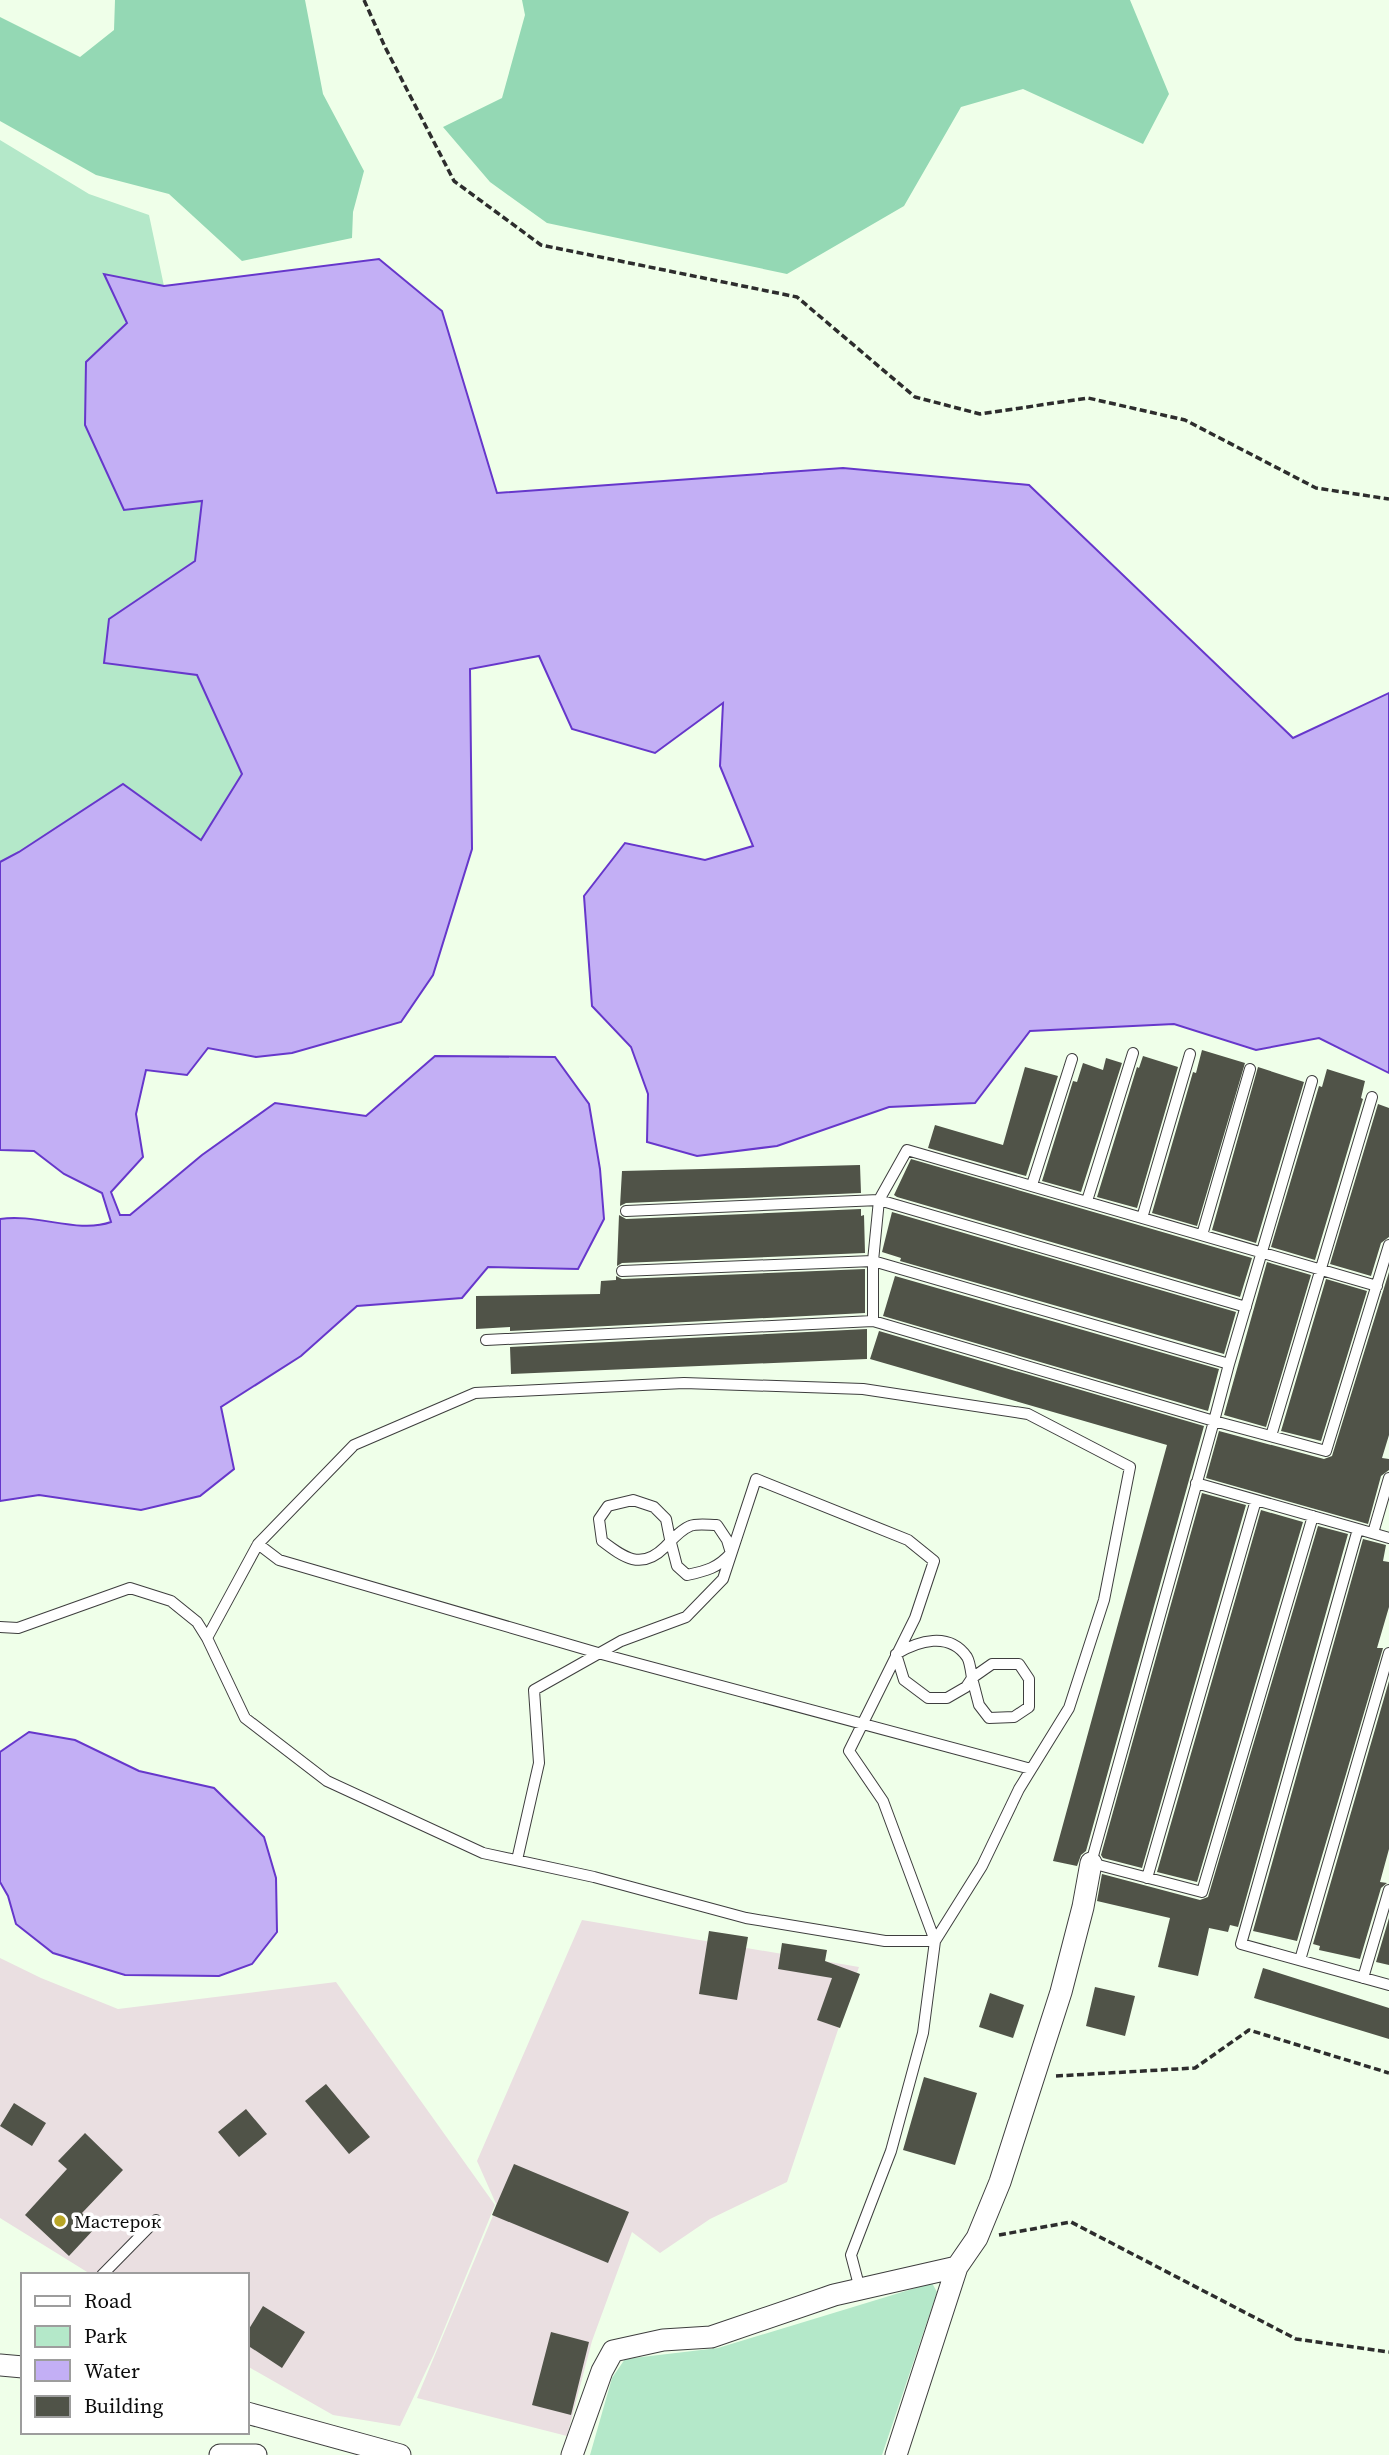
<svg xmlns="http://www.w3.org/2000/svg" width="1389" height="2455" font-family="'Source Serif 4',serif">
<style>
.industrial{fill:#eadfe1}
.green{fill:#b4e8c9}
.forest{fill:#94d8b4}
.water{fill:#c3aff5;stroke:#6637cb;stroke-width:2}
.building{fill:#505348}
.lines{fill:none;stroke-linecap:round;stroke-linejoin:round}
.service-casing{stroke:#3e3e3e;stroke-width:12}
.minor-casing{stroke:#3e3e3e;stroke-width:23}
.path{stroke:#2d2d2d;stroke-width:3.5;stroke-dasharray:7 3.5;stroke-linecap:butt}
.service{stroke:#fff;stroke-width:10}
.minor{stroke:#fff;stroke-width:21}
.poi-dot{fill:#b8a526;stroke:#fff;stroke-width:2.5}
.labels{text-anchor:middle;stroke-width:7;stroke-linejoin:round;paint-order:stroke}
.poi-label{font-size:19px;fill:#0b0b0b;stroke:#fff;text-anchor:start}
</style>
<rect width="100%" height="100%" fill="#efffe9"/>
<!-- industrial -->
<path class="industrial" d="M582,1920l277,47 -72,215 -77,37 -50,34 -28,-21 -40,109 -25,95 -150,-38 80,-192 -20,-45z
M0,1958l41,20 77,31 218,-27 159,223 -61,149 -34,72 -67,-11 -86,-49v-91h-155l-92,-57z"/>
<!-- green -->
<path class="green" d="M0,140l89,54 60,21 15,71 -59,-12 22,50 -41,38 38,148 78,-10 -7,61 -86,58 -5,43 93,13 45,99 -41,66 -182,12 -19,10z
M932,2283l5,9 -55,163h-292l22,-77 13,-19 93,-11z"/>
<!-- forest -->
<path class="forest" d="M115,0h190l18,94 41,77 -11,41 -1,26 -110,23 -73,-67 -73,-19 -96,-54v-104l80,40 34,-27z
M522,0h608l39,94 -26,50 -120,-55 -62,18 -57,99 -117,68 -240,-51 -57,-41 -47,-55 59,-29 23,-83z"/>
<!-- water -->
<path class="water" d="M379,259l63,52 55,182 346,-25 186,17 264,253 96,-45v380l-70,-35 -63,12 -82,-26 -144,7 -55,72 -86,4 -112,39 -80,10 -50,-14 1,-48 -17,-47 -39,-41 -8,-110 41,-53 80,17 48,-14 -33,-80 3,-63 -68,50 -83,-24 -33,-73 -69,13 2,180 -39,126 -32,47 -109,31 -36,4 -48,-9 -21,27 -41,-5 -10,44 7,43 -32,35 9,23h10l72,-60 73,-52 91,13 69,-60 120,1 34,47 11,65 4,50 -26,50 -90,-2 -26,31 -105,8 -56,50 -80,51 13,62 -34,27 -59,14 -102,-15 -39,6v-282c36,-6 78,15 111,3l-9,-29 -38,-19 -30,-23 -34,-1v-288l19,-10 104,-68 78,56 41,-66 -45,-99 -93,-12 5,-44 86,-58 7,-60 -78,9 -39,-85 1,-63 41,-39 -23,-49 60,12z
M29,1732l46,8 64,31 75,17 50,49 12,41 1,54 -25,32 -33,12 -94,-1 -72,-22 -37,-29 -8,-28 -8,-14v-130z"/>
<!-- building -->
<path class="building" d="M1202,1050l43,13 -48,163 -45,-13 41,-141 3,1z
M1143,1056l35,11 -41,141 -40,-11 40,-130 2,1z
M1106,1058l16,5 -41,129 -39,-11 31,-100 4,1 6,-19 20,7z
M1025,1067l33,9 -32,100 -98,-28 7,-23 68,20z
M1258,1067l46,15 -48,161 -44,-13z
M1327,1069l38,12 -4,17 2,1 -48,161 -44,-13 48,-161 3,1z
M1378,1104l11,4v129l-8,6 -10,33 -41,-12z
M911,1159l341,99 -12,39 -343,-100 -3,-2z
M860,1165l1,28 -235,10 -6,3 2,-35z
M861,1209v7l3,-1 1,38 -243,10 -5,3 2,-51 7,4z
M892,1212l344,100 -12,42 -324,-93 1,-3 -19,-6z
M1267,1262l44,13 -45,152 -42,-12z
M865,1269v44l-355,18v-4l-34,2v-33l124,-2 1,-13 15,-1v-4l6,3z
M1389,1272v163l-7,23 7,1v11l-8,6 -13,48 -162,-46 13,-47 105,28 8,-3z
M895,1276l324,93 -11,42 -325,-95z
M1326,1279l41,12 -46,150 -40,-10z
M867,1329v30l-356,15 -1,-27z
M879,1331l325,95 -118,425 -5,4 -4,11 -24,-5 114,-416 -297,-86z
M1202,1493l44,12 -104,363 -39,-10 -2,-3z
M1261,1510l42,12 -106,360 -40,-10z
M1318,1526l30,8 -110,393 -8,-2 -2,7 -19,-4 -11,48 -40,-9 12,-49 -73,-17 5,-27 98,26 8,-3z
M1363,1539l23,6 -3,16 6,1v45l-12,41h6l-86,293 -44,-10z
M1389,1681v168l-9,33 7,1 -6,5 -21,71 -41,-9 1,-4 -7,-2z
M1389,1918v47l-13,-3z
M709,1931l39,6 -11,63 -38,-6z
M782,1943l45,7 -2,11 35,13 -20,54 -23,-8 15,-42 -54,-9z
M1263,1968l126,40v31l-135,-41z
M1095,1987l40,9 -10,40 -39,-10z
M990,1993l34,12 -11,33 -34,-11z
M924,2077l53,16 -22,72 -52,-15z
M326,2084l44,53 -21,17 -44,-53z
M14,2103l32,20 -14,23 -32,-20z
M246,2109l21,25 -28,23 -21,-25z
M85,2133l38,37 -41,43 14,14 -27,29 -44,-41 42,-46 -9,-8z
M514,2164l115,48 -21,51 -116,-48z
M263,2306l42,26 -23,36 -35,-23v-13z
M551,2332l38,10 -18,73 -39,-10z"/>
<g class="lines">
<defs>
<path id="service" d="M1032,1185l40,-126
M1087,1201l46,-148
M626,1211l253,-11 -6,61 356,103 -15,57 112,30 63,-206
M1142,1218l48,-164
M1202,1235l48,-166
M622,1271l251,-10v60
M1246,1307l-367,-107 28,-50 470,136
M486,1340l387,-19 341,100 -123,442 111,29 111,-376
M1229,1364l83,-283
M1271,1436l101,-339
M1196,1483l162,46 -117,415 148,41
M1358,1529l31,9
M1373,1533l16,-55
M670,1539l-4,-20 -12,-12 -21,-7 -25,6 -9,13 3,22c21,16 39,30 63,6 7,-7 15,-17 25,-21 7,-3 19,-1 27,-1l10,15 4,13c-13,15 -25,18 -44,22l-10,-9 -7,-27
M258,1544l21,16 319,93 433,116
M0,1627l18,1 112,-40 41,13 26,21 10,16 38,80 82,63 156,72 111,24 152,41 139,23h50l-12,92 -32,118 -40,104 9,34
M207,1638l51,-94 96,-99 121,-52 209,-10 179,6 165,25 102,53 -26,133 -35,108 -50,81 -37,77 -47,75
M972,1678c-1,-6 -2,-16 -5,-21 -18,-26 -49,-16 -71,-3l8,26 24,18h19l19,-11 6,-9 20,-14h27l10,15v28l-15,10 -25,1 -10,-13 -7,-27
M517,1860l22,-97 -5,-73 87,-49 65,-24 37,-38 33,-100 152,61 26,21 -19,57 -66,133 34,50 52,140
M1147,1878l109,-378
M1300,1960l89,-307
M1363,1978l26,-88
M102,2275l54,-55"/>
<path id="minor" d="M0,2365l23,2
M247,2413l153,42
M220,2455h36
M572,2455l30,-84 11,-20 50,-11 48,-3 123,-42 123,-28
M896,2455l61,-188 20,-29 23,-56 61,-190 22,-85 8,-44"/>
</defs>
<!-- service casing -->
<use href="#service" class="service-casing"/>
<!-- minor casing -->
<use href="#minor" class="minor-casing"/>
<!-- path -->
<path class="path" d="M364,0l21,47 69,134 87,64 256,52 118,100 65,17 108,-16 97,22 131,68 73,11
M1056,2076l139,-8 54,-38 140,43
M999,2235l72,-13 225,117 93,13"/>
<!-- service -->
<use href="#service" class="service"/>
<!-- minor -->
<use href="#minor" class="minor"/>
</g>
<!-- markers -->
<circle class="poi-dot" cx="60" cy="2221" r="7"/>
<g class="labels">
<!-- poi labels -->
<g class="poi-label">
<text x="74" y="2228">Мастерок</text>
</g>
</g>
<!-- legend -->
<rect x="21" y="2273" width="228" height="161" fill="#ffffff" stroke="#9d9d9d" stroke-width="2"/>
<rect x="35" y="2296" width="35" height="10" fill="#ffffff" stroke="#9d9d9d" stroke-width="2"/>
<text x="84" y="2308" font-size="21" fill="#0b0b0b">Road</text>
<rect x="35" y="2326" width="35" height="21" fill="#b4e8c9" stroke="#9d9d9d" stroke-width="2"/>
<text x="84" y="2343" font-size="21" fill="#0b0b0b">Park</text>
<rect x="35" y="2360" width="35" height="21" fill="#c3aff5" stroke="#9d9d9d" stroke-width="2"/>
<text x="84" y="2378" font-size="21" fill="#0b0b0b">Water</text>
<rect x="35" y="2396" width="35" height="21" fill="#505348" stroke="#9d9d9d" stroke-width="2"/>
<text x="84" y="2413" font-size="21" fill="#0b0b0b">Building</text>
</svg>
